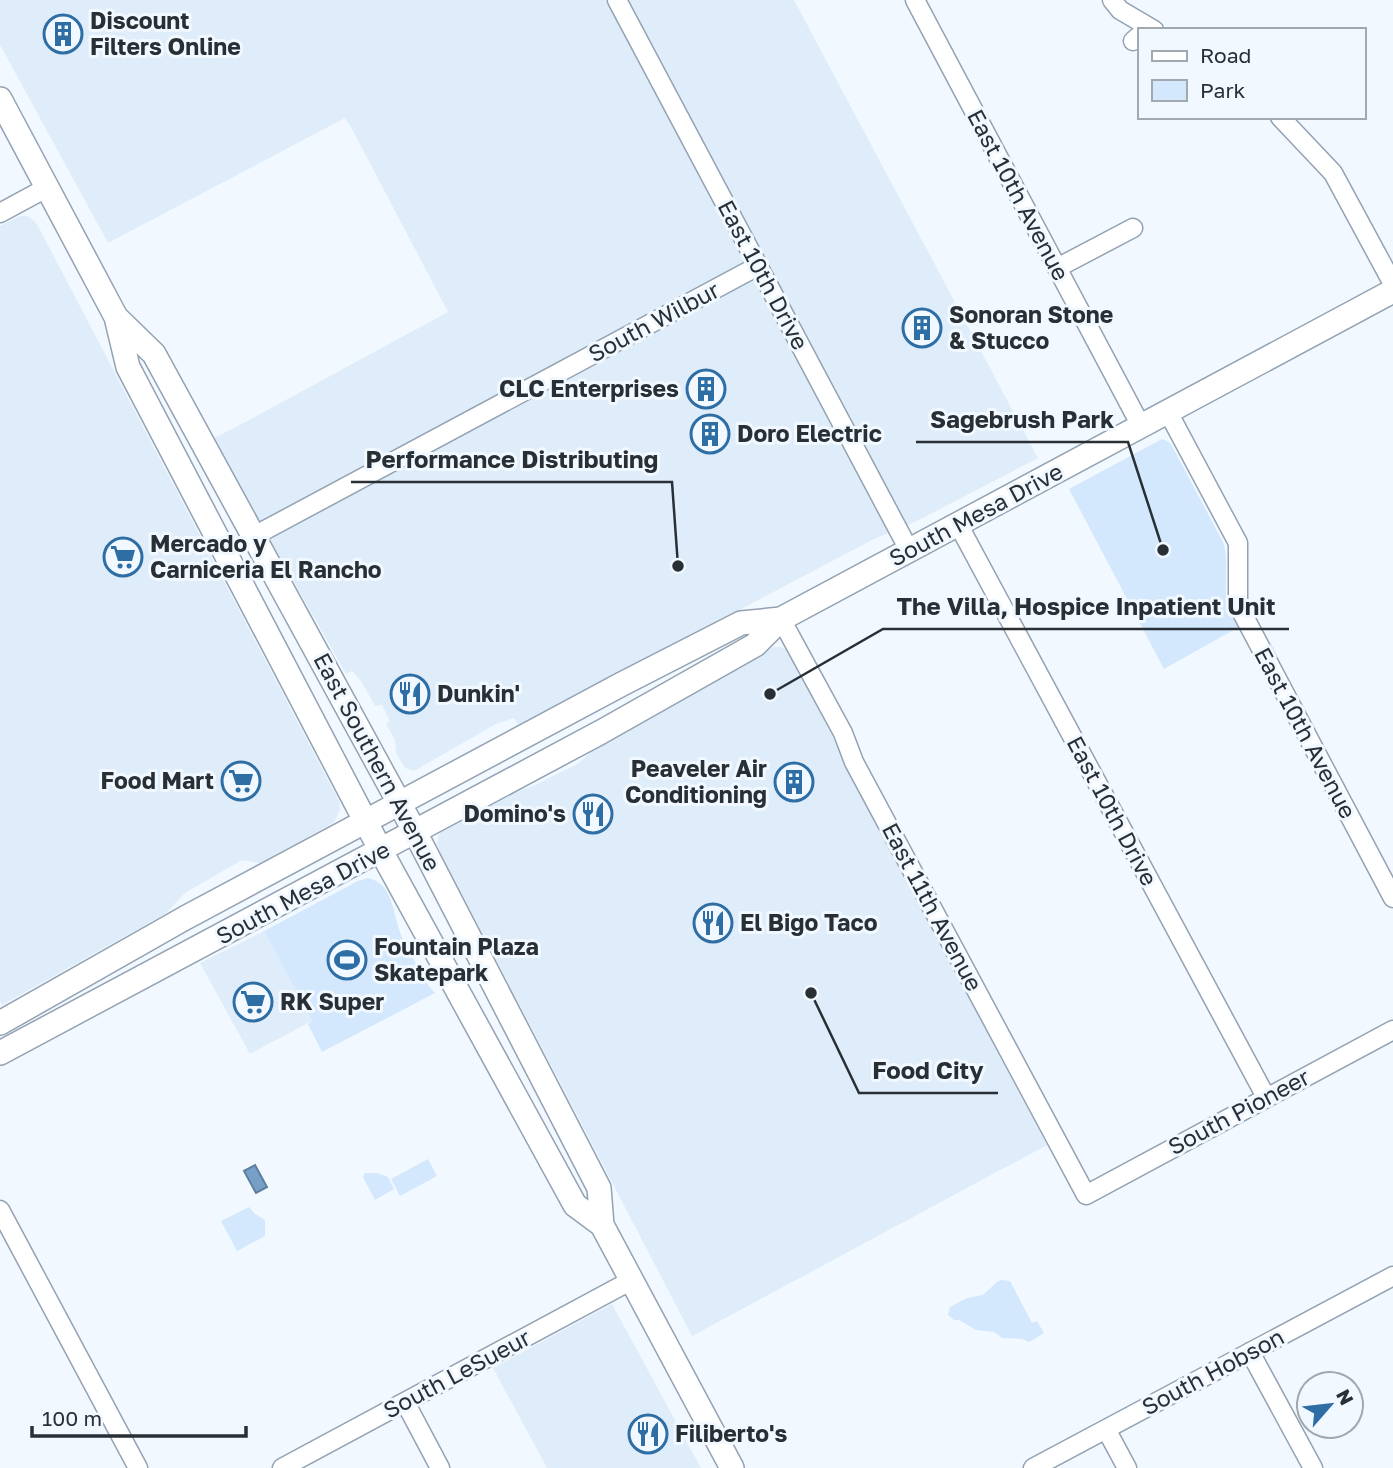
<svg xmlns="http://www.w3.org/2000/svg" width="1393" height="1468" font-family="'Golos Text',sans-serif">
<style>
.built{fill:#dfedfa}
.green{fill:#d3e8fd}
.water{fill:#76a0c8;stroke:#5f7e9c;stroke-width:2}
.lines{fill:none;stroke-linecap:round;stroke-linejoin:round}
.minor-casing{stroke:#93a2b2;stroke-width:21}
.secondary-casing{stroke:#93a2b2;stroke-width:26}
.minor{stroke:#fff;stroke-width:18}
.secondary{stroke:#fff;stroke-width:23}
.labels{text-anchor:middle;stroke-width:6;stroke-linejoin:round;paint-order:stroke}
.poi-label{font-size:23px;font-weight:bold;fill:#282f35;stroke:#f1f8ff;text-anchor:start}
.street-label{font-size:23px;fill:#282f35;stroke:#f1f8ff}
.leader{fill:none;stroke:#282f35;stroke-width:2.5}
.callout-dot{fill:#282f35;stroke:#f1f8ff;stroke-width:2.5}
.callout-label{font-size:24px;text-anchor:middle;font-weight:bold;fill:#282f35;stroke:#f1f8ff;stroke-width:6;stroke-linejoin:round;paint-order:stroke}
</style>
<rect width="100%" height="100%" fill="#f1f8ff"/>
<!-- built -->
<path class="built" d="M0,0h794l244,458 -121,63 -43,18 -355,187 -5,-8 -18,6 -82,47 -9,-3 -9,-15 -1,-13 -9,-16 4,-3 -8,-16 -7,1 -14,-25 -9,-10 -6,3 -100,-177 -32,-59 22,-11 212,-115 -96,-183 -7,-11 -237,125 -108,-198z
M20,216h7l6,4 5,6 301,575 1,9 -6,12 -6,4 -68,37 -18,-3 -57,33 -20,21 -163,91 -2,-4v-775z
M774,647h7l6,3 260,495 -355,191 -252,-484 -3,-8 2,-10 4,-7 43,-24 47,-17 46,-23 28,-26 118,-66z
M264,931l48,90 -62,33 -50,-91z
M612,1304l89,164h-154l-54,-100z"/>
<!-- green -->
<path class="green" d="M1162,439l7,3 3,4 52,98c4,18 1,34 2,51 1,12 7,22 13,32l-75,42 -95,-180z
M368,878c26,5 25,39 34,59 8,17 18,33 27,49l6,7 -113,59 -14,-28 4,-3 -48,-90 94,-50z
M428,1159l9,17 -37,20 -9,-17z
M365,1173h12l11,4 6,12 -19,11 -12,-23z
M249,1207l6,7 10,6v16l-28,15 -16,-30z
M1001,1280l9,1 22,42 5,-2 7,12 -15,9 -7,-3 -20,-1 -8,-6 -18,-2 -17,-10h-5l-6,-5 2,-8 17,-9 16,-3 14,-13z"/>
<!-- water -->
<path class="water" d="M255,1165l12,22 -11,6 -12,-22z"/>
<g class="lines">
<defs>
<path id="minor" d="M617,0l292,550
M915,0l226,426
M1112,0l8,10 34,20
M1133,41l6,-5
M1280,117l53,56 60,111
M0,213l48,-26
M1057,268l76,-40
M1168,412l70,131v62l155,293
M958,524l308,573
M254,536l504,-270
M781,619l62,114 11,29 232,433 307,-165
M0,1210l138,258
M1250,1352l63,116
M405,1402l35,66
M1106,1429l21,39
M282,1468l350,-188
M1033,1468l360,-192"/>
<path id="secondary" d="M0,99l116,218 12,50 253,484 194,354 27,20
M116,317l38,37 261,478 184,356 3,37 130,243
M0,1023l185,-105 437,-234 119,-61 40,-4
M0,1053l601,-321 154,-87 26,-26 612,-328"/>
</defs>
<!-- minor casing -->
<use href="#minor" class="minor-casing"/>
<!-- secondary casing -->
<use href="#secondary" class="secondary-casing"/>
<!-- minor -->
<use href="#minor" class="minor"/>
<!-- secondary -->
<use href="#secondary" class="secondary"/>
</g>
<!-- icons -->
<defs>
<symbol id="building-ring" viewBox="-11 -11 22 22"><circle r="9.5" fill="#f1f8ff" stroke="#2e6ea4" stroke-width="1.5"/><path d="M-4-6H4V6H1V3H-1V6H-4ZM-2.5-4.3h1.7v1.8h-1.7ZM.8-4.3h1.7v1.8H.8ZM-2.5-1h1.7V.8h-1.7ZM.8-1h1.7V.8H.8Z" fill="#2e6ea4"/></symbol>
<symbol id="supermarket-ring" viewBox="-11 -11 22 22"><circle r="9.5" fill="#f1f8ff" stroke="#2e6ea4" stroke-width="1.5"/><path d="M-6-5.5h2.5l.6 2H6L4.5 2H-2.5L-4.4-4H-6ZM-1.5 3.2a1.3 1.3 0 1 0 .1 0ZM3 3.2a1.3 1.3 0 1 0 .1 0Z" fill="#2e6ea4"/></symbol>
<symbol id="restaurant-ring" viewBox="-11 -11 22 22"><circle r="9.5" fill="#f1f8ff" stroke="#2e6ea4" stroke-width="1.5"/><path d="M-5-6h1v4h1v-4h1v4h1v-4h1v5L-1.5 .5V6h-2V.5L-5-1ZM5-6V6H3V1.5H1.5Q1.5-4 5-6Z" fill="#2e6ea4"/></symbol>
<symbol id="stadium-ring" viewBox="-11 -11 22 22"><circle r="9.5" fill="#f1f8ff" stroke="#2e6ea4" stroke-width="1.5"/><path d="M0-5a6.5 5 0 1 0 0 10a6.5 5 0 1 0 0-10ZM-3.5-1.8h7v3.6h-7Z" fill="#2e6ea4"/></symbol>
</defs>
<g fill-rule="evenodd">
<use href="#building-ring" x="41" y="12" width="44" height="44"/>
<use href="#building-ring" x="900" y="306" width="44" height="44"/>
<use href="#building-ring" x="684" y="367" width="44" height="44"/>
<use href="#building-ring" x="688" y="412" width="44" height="44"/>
<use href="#supermarket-ring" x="101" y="535" width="44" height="44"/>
<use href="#restaurant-ring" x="388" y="672" width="44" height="44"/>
<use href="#supermarket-ring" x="219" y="759" width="44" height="44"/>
<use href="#building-ring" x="772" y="760" width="44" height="44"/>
<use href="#restaurant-ring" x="571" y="792" width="44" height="44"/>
<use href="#restaurant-ring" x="691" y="901" width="44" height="44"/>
<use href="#stadium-ring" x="325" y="938" width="44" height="44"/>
<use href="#supermarket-ring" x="231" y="980" width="44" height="44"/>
<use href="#restaurant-ring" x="626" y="1412" width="44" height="44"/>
</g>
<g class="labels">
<!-- poi labels -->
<g class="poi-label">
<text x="90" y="29">Discount<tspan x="90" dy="26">Filters Online</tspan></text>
<text x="949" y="323">Sonoran Stone<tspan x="949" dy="26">&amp; Stucco</tspan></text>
<text x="679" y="397" text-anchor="end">CLC Enterprises</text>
<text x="737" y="442">Doro Electric</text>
<text x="150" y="552">Mercado y<tspan x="150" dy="26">Carniceria El Rancho</tspan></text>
<text x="437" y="702">Dunkin'</text>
<text x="767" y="777" text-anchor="end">Peaveler Air<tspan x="767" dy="26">Conditioning</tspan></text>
<text x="214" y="789" text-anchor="end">Food Mart</text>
<text x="566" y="822" text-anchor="end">Domino's</text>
<text x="740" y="931">El Bigo Taco</text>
<text x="374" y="955">Fountain Plaza<tspan x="374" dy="26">Skatepark</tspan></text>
<text x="280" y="1010">RK Super</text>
<text x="675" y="1442">Filiberto's</text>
</g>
<!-- street labels -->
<g class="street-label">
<text transform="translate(1018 195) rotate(62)" y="8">East 10th Avenue</text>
<text transform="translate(763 275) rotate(62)" y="8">East 10th Drive</text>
<text transform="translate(654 322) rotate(-28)" y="8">South Wilbur</text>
<text transform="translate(976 515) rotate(-28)" y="8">South Mesa Drive</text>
<text transform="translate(1305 733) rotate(62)" y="8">East 10th Avenue</text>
<text transform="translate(377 762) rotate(62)" y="8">East Southern Avenue</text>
<text transform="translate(1112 811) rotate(62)" y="8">East 10th Drive</text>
<text transform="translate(303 893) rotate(-28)" y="8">South Mesa Drive</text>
<text transform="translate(932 907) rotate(62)" y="8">East 11th Avenue</text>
<text transform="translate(1239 1112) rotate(-28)" y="8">South Pioneer</text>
<text transform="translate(1213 1372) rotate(-28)" y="8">South Hobson</text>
<text transform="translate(457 1374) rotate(-28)" y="8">South LeSueur</text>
</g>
</g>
<!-- callouts -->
<path class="leader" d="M1163 550L1128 442H916M678 566L672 482H351M770 694L883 629H1289M811 993L859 1093H998"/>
<g class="callout-dot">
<circle cx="1163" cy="550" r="7"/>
<circle cx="678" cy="566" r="7"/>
<circle cx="770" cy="694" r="7"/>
<circle cx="811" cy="993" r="7"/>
</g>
<g class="callout-label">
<text x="1022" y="428">Sagebrush Park</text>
<text x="512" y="468">Performance Distributing</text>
<text x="1086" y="615">The Villa, Hospice Inpatient Unit</text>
<text x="928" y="1079">Food City</text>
</g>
<!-- legend -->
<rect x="1138" y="28" width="228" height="91" fill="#f1f8ff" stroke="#a1a8ae" stroke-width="2"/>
<rect x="1152" y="51" width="35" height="10" fill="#ffffff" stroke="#a1a8ae" stroke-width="2"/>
<text x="1200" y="63" font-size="21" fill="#282f35">Road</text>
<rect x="1152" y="80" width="35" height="21" fill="#d3e8fd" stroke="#a1a8ae" stroke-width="2"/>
<text x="1200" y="98" font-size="21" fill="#282f35">Park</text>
<!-- north arrow -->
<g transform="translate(1330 1405) rotate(62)"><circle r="33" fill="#f1f8ff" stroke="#a1a8ae" stroke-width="2"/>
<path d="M0-5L12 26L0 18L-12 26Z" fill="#2e6ea4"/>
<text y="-10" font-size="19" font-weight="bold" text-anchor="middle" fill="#282f35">N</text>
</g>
<!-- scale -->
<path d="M32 1426v10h214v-10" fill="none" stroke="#282f35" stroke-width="3.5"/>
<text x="42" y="1426" font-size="21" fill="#282f35" stroke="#f1f8ff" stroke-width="5" paint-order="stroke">100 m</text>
</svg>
